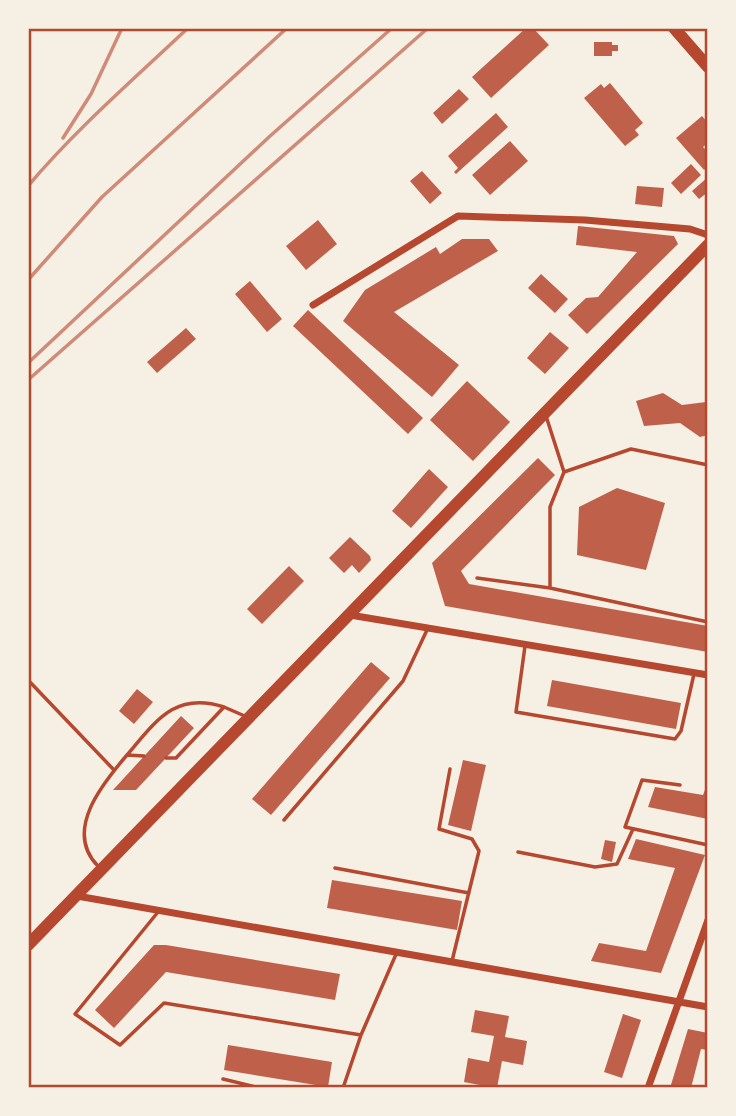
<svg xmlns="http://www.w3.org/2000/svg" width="736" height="1116" font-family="Inter,sans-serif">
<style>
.building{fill:#bf614a}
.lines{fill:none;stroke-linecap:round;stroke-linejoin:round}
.service{stroke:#b5482f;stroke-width:3.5}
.minor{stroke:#b5482f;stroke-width:7}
.primary{stroke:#b5482f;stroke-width:12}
.trunk{stroke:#b5482f;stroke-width:12}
.rail{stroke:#cf8b77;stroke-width:3.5}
.neatline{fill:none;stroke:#b5482f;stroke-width:2.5}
</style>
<rect width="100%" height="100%" fill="#f6efe4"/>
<!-- building -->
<path class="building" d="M526,28h7l16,17 -58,53 -19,-21z
M594,42h18v3h6v6h-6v5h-18z
M610,83l33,40 -8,7 4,5 -14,11 -41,-48 17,-14 3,4z
M459,89l10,10 -27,25 -9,-11z
M496,113l12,14 -52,47 -2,-2 4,-4 -10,-12z
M702,116l6,7v20l-5,4 5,5v14l-4,4 -28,-32z
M510,141l18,20 -38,34 -18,-20z
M691,164l10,11 -20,19 -10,-11z
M422,171l20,22 -12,11 -20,-23z
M708,177v15l-9,7 -7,-8z
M637,186l27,2 -2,19 -27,-3z
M318,220l19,24 -31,26 -20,-24z
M578,226l96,10 4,8 -91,90 -19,-19 18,-17 12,-1 39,-45 -61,-7z
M462,239h27l9,12 -104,61 65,53 -27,32 -89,-76 22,-31 71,-43 4,7z
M541,274l27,25 -13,14 -27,-25z
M250,281l32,38 -15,13 -32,-38z
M308,310l115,108 -15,16 -115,-108z
M186,328l10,11 -39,34 -10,-11z
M550,332l19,16 -24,26 -18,-16z
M467,381l43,41 -37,39 -43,-41z
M663,393l19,12 24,-3 2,2v31l-8,2 -20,-14 -36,3 -8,-25z
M538,458l17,17 -94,96 8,13 239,42v26l-263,-46 -13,-43z
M429,469l19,18 -37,41 -19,-17z
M617,488l48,15 -19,67 -69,-15 2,-48z
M350,537l20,19 1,4 -12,13 -7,-8 -8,8 -15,-15z
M289,566l15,15 -42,43 -15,-15z
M371,662l19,16 -119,137 -19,-16z
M552,680l129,23 -5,26 -129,-23z
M137,689l16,13 -19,22 -15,-13z
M181,716l13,12 -58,62h-23z
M463,760l23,5 -15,66 -23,-6z
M708,782v37l-60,-12 7,-20 48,8z
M636,839l69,16 -44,118 -70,-12 8,-18 47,8 29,-83 -47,-9z
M605,840l11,2 -4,20 -11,-3z
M332,880l130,21 -5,29 -130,-22z
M154,945h12l174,29 -5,26 -169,-28 -52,56 -19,-18z
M475,1010l34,6 -4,21 22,4 -4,24 -21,-4 -5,27h-13l1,-2 -21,-4 4,-24 21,4 5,-26 -23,-4z
M623,1014l18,6 -19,58 -18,-6z
M688,1029l20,4v17l-7,-1 -10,39h-21z
M228,1045l104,17 -4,25 -104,-17z"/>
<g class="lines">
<!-- service -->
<path class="service" d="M546,416l18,56 67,-23 77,16
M477,578l73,10 158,34
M550,588v-81l14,-35
M525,646l-9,66 159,27 6,-8 13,-57
M28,680l86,90
M127,755c29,-34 48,-64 97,-48
M166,758h10l48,-51 23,10
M450,769l-11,60 33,10 7,12 -27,110
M680,785l-38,-5 -17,47 83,18
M284,820l119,-139 24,-51
M518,852l77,15 22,-3 16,-35
M98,866c-35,-35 5,-83 29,-111l17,1
M335,868l134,25
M158,912l-83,102 45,31 44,-42 197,32 36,-83
M223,1079l37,9
M343,1088l18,-53"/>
<!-- minor -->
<path class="minor" d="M313,305l145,-89 127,4 105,9 18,6
M350,615l358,60
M77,896l631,111
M648,1088l60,-168"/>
<!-- primary -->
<path class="primary" d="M674,28l34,39"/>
<!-- trunk -->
<path class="trunk" d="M28,945l680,-700"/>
<!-- rail -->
<path class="rail" d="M63,138l28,-44 31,-66
M28,186c48,-57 106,-107 160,-158
M28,280l74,-83 185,-169
M28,363l241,-226 123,-109
M28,380l400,-352"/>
</g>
<!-- border -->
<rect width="736" height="1116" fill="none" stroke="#f6efe4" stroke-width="60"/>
<rect x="30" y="30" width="676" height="1056" class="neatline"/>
</svg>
